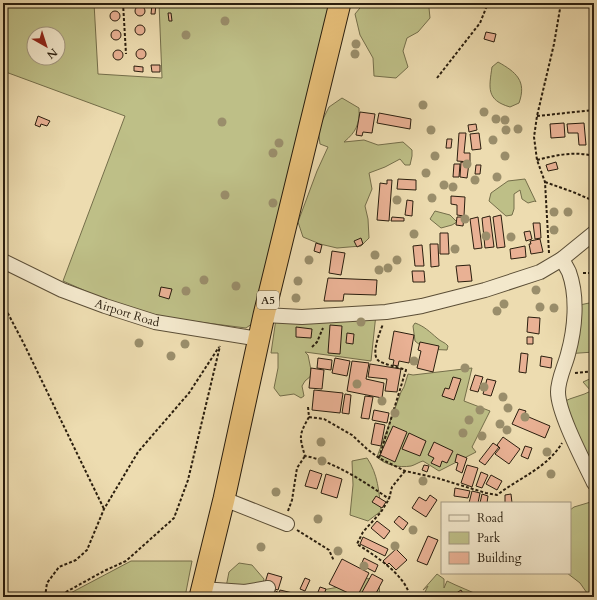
<svg xmlns="http://www.w3.org/2000/svg" width="597" height="600" font-family="Cardo,serif">
<style>
.green{fill:#bebf87;stroke:#746e4a;fill-rule:evenodd}
.building{fill:#e9b194;stroke:#2a1e0e}
.lines{fill:none;stroke-linecap:round;stroke-linejoin:round}
.minor-casing{stroke:#5b4e36;stroke-width:16}
.highway-casing{stroke:#2a1e0e;stroke-width:23}
.path{stroke:#2a1e0e;stroke-width:2;stroke-dasharray:3 2;stroke-linecap:butt}
.minor{stroke:#f3e8cc;stroke-width:14}
.highway{stroke:#e6be78;stroke-width:21}
.tree{fill:#9a8e6b}
.labels{text-anchor:middle;stroke-width:3.5;stroke-linejoin:round;paint-order:stroke}
.shield{fill:#f3e8cc;stroke:#665b47;stroke-width:1}
.shield-label{font-size:11px;font-weight:bold;fill:#2a1e0e}
.street-label{font-size:12px;fill:#2a1e0e;stroke:#f3e8cc}
</style>
<rect width="100%" height="100%" fill="#eddcb0"/>
<filter id="stains"><feTurbulence type="fractalNoise" baseFrequency=".005" numOctaves="4"/><feColorMatrix values="0 0 0 0 .2 0 0 0 0 .09 0 0 0 0 .02 0 0 0 .5 -.17"/></filter>
<radialGradient id="worn" r=".72"><stop offset=".6" stop-color="#630" stop-opacity="0"/><stop offset="1" stop-color="#630" stop-opacity=".3"/></radialGradient>
<!-- green -->
<path class="green" d="M3,3h91l4,71 64,4 -3,-75h163l11,1 -77,317 -10,7 -94,-12 -44,-15 -45,-20 62,-165 -122,-45zM34,34h24v24h-24z
M364,3h67l-2,5 1,10 -12,14 -11,6 -4,13 5,16 -12,11 -22,-2 -1,-18 -13,-23 -5,-21z
M498,62c18,10 29,19 21,41l-9,4c-24,-7 -21,-19 -18,-40z
M342,98l17,10c1,16 -3,24 -15,34l20,-2 14,5 25,-3 9,8v6l-2,9h-5l-5,-6 -15,8 -16,6 3,16 -7,17 3,13 1,19 -8,8 -24,2 -17,-4 -17,-7 -5,-15 19,-51 11,-24 -8,-3 -2,-15 11,-22z
M525,179l11,23 -1,-1 -7,2 -6,-4 -2,-9 -6,4v15l-2,6 -6,1 -17,-15 2,-8 17,-12z
M435,211l15,4 7,7 -5,3 -11,3 -11,-9z
M594,302v50l-29,2 5,-47z
M376,314l-5,47 -66,-9 3,3 4,20 -7,6 -3,5 2,10 -3,2 -7,-4 -14,2 -6,-8 4,-20v-15h-7l5,-34z
M415,323c9,3 15,9 22,15 4,4 8,4 11,8l-1,4 -22,-1 -10,-8 -2,-15z
M472,368l-8,33 26,10 -18,36 4,5 -37,19 -16,-10c-4,1 -8,4 -12,5 -12,2 -26,-1 -34,-9l24,-65 3,-5 4,-13 5,1z
M594,377v108l-31,-83c9,-5 19,-6 28,-11l-8,-9z
M367,458c11,16 12,34 14,53l-13,10 -18,-6 3,-30 -1,-24z
M594,501v96h-8l1,-4 -7,-10 -13,-10h3v-63l4,-3z
M131,561h61l-7,36h-122z
M239,563l13,2 12,14 -4,18h-36l5,-25z
M437,574l7,5v9l3,-7c12,6 24,10 35,16h-35l-2,-4 -10,4 -11,-3 4,-8 -5,4z
M353,578l22,1 4,6 1,12h-61l3,-7 23,-4z"/>
<!-- building -->
<path class="building" d="M152,4h4l-1,10h-4z
M135 11a5 5 0 1 1 10 0a5 5 0 1 1-10 0Z
M110 16a5 5 0 1 1 10 0a5 5 0 1 1-10 0Z
M168,13h3l1,8h-3z
M135 30a5 5 0 1 1 10 0a5 5 0 1 1-10 0Z
M111 35a5 5 0 1 1 10 0a5 5 0 1 1-10 0Z
M486,32l10,2 -2,8 -10,-3z
M136 54a5 5 0 1 1 10 0a5 5 0 1 1-10 0Z
M113 55a5 5 0 1 1 10 0a5 5 0 1 1-10 0Z
M151,65h9v7h-8z
M134,66l9,1v5l-9,-1z
M360,112l15,2 -3,19 -9,-1 -1,4 -6,-1z
M379,113l32,6 -1,10 -33,-6z
M38,116l12,5 -3,5 -6,-2 -1,3 -5,-2z
M564,123l1,14 -14,1 -1,-14z
M584,123l2,22h-7l-1,-12h-10l-1,-9z
M476,124l1,6 -8,2 -1,-7z
M459,133h7l-2,20h6v9l-13,-1z
M479,133l2,16 -9,1 -2,-16z
M447,139h5l-1,9h-5z
M461,162l8,1 -2,15 -7,-1z
M556,162l2,7 -10,2 -2,-6z
M454,164h6l-1,13h-6z
M476,165h5l-1,9h-5z
M398,179l18,1v10l-19,-1z
M387,180h5l-3,41 -12,-1 3,-37 7,1z
M451,196l14,1 -1,19 -7,-1v-10l-6,-1z
M407,200l6,1 -1,15 -7,-1z
M501,215l4,32 -8,1 -4,-31z
M490,216l4,31 -9,1 -3,-30z
M392,217l12,1v3h-13z
M457,217h7l-1,9 -7,-1z
M478,217l4,31 -8,1 -4,-30z
M533,223h7l1,15 -6,1z
M530,231l2,8 -6,2 -2,-9z
M440,233h8l1,21h-9z
M361,238l2,6 -6,3 -3,-6z
M540,239l3,13 -12,2 -2,-10h2l-1,-3z
M316,243l6,2 -2,8 -6,-2z
M430,244h8l1,22 -8,1z
M422,245l2,21h-9l-2,-20z
M525,246l1,11 -15,2 -1,-10z
M332,251l13,2 -4,22 -12,-2z
M470,265l2,16 -14,1 -2,-16z
M412,271h12l1,11h-12z
M328,278l49,2 -1,15 -32,-1 -1,7h-19z
M161,287l11,2 -3,10 -10,-3z
M528,317l12,1 -1,16 -12,-2z
M330,325l12,1 -2,28 -12,-1z
M296,327l16,2 -1,9 -15,-1z
M394,331l20,4 -5,28 -10,-2 -1,5 -5,-1 1,-5 -5,-1z
M347,333l7,1 -1,10 -7,-1z
M527,337h6v7h-6z
M420,342l19,4 -6,26 -16,-4 4,-17 -3,-1z
M521,353l7,1 -2,19 -7,-1z
M541,356l11,2 -1,10 -11,-2z
M318,358l14,2 -1,10 -14,-2z
M335,358l15,3 -3,15 -15,-3z
M352,361l17,2 -3,16 18,4 -2,15 -35,-7z
M370,364l31,5 -4,23 -12,-1 2,-12 -19,-2z
M311,368l13,2 -2,19 -13,-1z
M475,375l8,2 -5,15 -8,-2z
M453,377l8,2 -7,21 -12,-4 3,-8 4,1z
M487,379l9,2 -5,15 -8,-2z
M314,390l29,3 -3,20 -28,-3z
M345,394l6,1 -2,19 -7,-1z
M365,396l8,1 -4,22 -8,-1z
M519,409l7,2 -2,4 26,11 -5,12 -33,-14z
M374,410l15,3 -2,10 -15,-3z
M375,423l10,2 -4,21 -10,-2z
M393,426l14,6 -12,30 -15,-7z
M409,433l17,8 -6,15 -18,-7z
M503,437l17,12 -11,15 -14,-10 5,-6 -3,-3z
M434,442l19,9 -6,12 -5,-2 -2,6 -9,-4 3,-5 -6,-3z
M493,443l6,4 -14,18 -6,-4z
M525,446l7,2 -4,11 -7,-3z
M457,454l10,4 -5,15 -6,-3 2,-7 -3,-1z
M424,465l5,1 -2,6 -5,-2z
M467,465l11,3 -6,19 -11,-4z
M310,470l12,4 -5,15 -12,-3z
M481,472l7,3 -6,13 -6,-2z
M326,474l16,5 -5,19 -16,-5z
M491,475l11,6 -5,9 -11,-6z
M455,488l15,3 -2,7 -14,-2z
M472,491l8,2 -2,10h-9z
M482,494l6,2 -1,7h-7z
M511,494l1,9h-7v-8z
M430,495l7,5 -11,17 -14,-9 7,-11 7,4z
M376,496l10,6 -4,6 -10,-6z
M399,516l9,7 -5,7 -9,-8z
M377,521l13,10 -6,8 -13,-11z
M428,536l10,4 -11,25 -10,-4z
M363,537l25,12 -3,7 -25,-12z
M396,549l11,11 -11,10 -7,-7 -2,2 -4,-4z
M364,558l14,7 -3,7 -14,-7z
M342,559l27,14 -12,24 -28,-13z
M268,573l14,4 -4,13 -14,-4z
M372,574l11,6 -9,17h-8l-5,-3z
M305,578l5,2 -5,11 -5,-2z
M320,587l6,2 -3,8h-7z
M274,590l5,3 -3,4 -6,-1z
M280,590l17,4v3h-19z
M461,590l3,5 -3,2h-4l-2,-3z"/>
<g class="lines">
<defs>
<g id="minor">
<path d="M562,259c2,4 5,9 7,13 9,25 6,57 -1,82 -3,12 -10,25 -10,38 0,21 26,70 36,91"/>
<path id="s1" d="M3,261l59,29 43,16 50,16 104,17"/>
<path d="M264,315l38,2 84,-5 36,-6 63,-16 55,-18 22,-13 32,-26"/>
<path d="M224,499l63,25"/>
<path d="M202,589l43,3 23,-4"/>
</g>
<path id="highway" d="M200,597l24,-98 40,-184 76,-312"/>
</defs>
<!-- minor casing -->
<use href="#minor" class="minor-casing"/>
<!-- highway casing -->
<use href="#highway" class="highway-casing"/>
<!-- path -->
<path class="path" d="M86,3l37,4
M123,3l3,51
M437,78l43,-55 8,-20
M537,116l57,-6
M537,160c19,-5 38,-9 57,-4
M545,182l28,10 21,9
M549,253l-4,-71 -8,-22 -3,-23 3,-21 17,-72 7,-41
M583,273h6l5,-4
M3,304l21,40 80,165
M312,347l5,-5 6,-14
M575,373l19,-2
M308,407l1,10 15,2 28,16 15,14 12,9 26,13 32,7 49,15 11,2c22,-17 50,-27 65,-52
M309,417c-10,18 -10,19 -4,39 26,4 62,27 84,43
M379,458l27,-88c-8,-3 -20,-5 -27,-9 -9,-6 1,-29 4,-37
M405,471l-13,16 -3,12 -8,13 -18,20 -6,12c17,11 49,31 53,53
M288,511l4,-11 5,-32 8,-12
M297,530l32,20 5,11
M45,597l2,-14 12,-16 17,-7 11,-10 17,-41 34,-57 51,-59 30,-46
M57,597l47,-26 22,-10 48,-43 14,-38 32,-134"/>
<!-- minor -->
<use href="#minor" class="minor"/>
<!-- highway -->
<use href="#highway" class="highway"/>
</g>
<!-- trees -->
<g class="tree">
<circle cx="225" cy="21" r="4.5"/>
<circle cx="186" cy="35" r="4.5"/>
<circle cx="356" cy="44" r="4.5"/>
<circle cx="355" cy="54" r="4.5"/>
<circle cx="423" cy="105" r="4.5"/>
<circle cx="484" cy="112" r="4.5"/>
<circle cx="496" cy="119" r="4.5"/>
<circle cx="505" cy="120" r="4.5"/>
<circle cx="222" cy="122" r="4.5"/>
<circle cx="518" cy="129" r="4.5"/>
<circle cx="431" cy="130" r="4.5"/>
<circle cx="506" cy="130" r="4.5"/>
<circle cx="493" cy="140" r="4.5"/>
<circle cx="279" cy="143" r="4.5"/>
<circle cx="273" cy="153" r="4.5"/>
<circle cx="435" cy="156" r="4.5"/>
<circle cx="505" cy="156" r="4.5"/>
<circle cx="467" cy="164" r="4.5"/>
<circle cx="426" cy="173" r="4.5"/>
<circle cx="497" cy="177" r="4.5"/>
<circle cx="475" cy="180" r="4.5"/>
<circle cx="444" cy="185" r="4.5"/>
<circle cx="453" cy="187" r="4.5"/>
<circle cx="225" cy="195" r="4.5"/>
<circle cx="432" cy="198" r="4.5"/>
<circle cx="397" cy="200" r="4.5"/>
<circle cx="273" cy="203" r="4.5"/>
<circle cx="554" cy="212" r="4.5"/>
<circle cx="568" cy="212" r="4.5"/>
<circle cx="465" cy="219" r="4.5"/>
<circle cx="554" cy="230" r="4.5"/>
<circle cx="414" cy="234" r="4.5"/>
<circle cx="486" cy="236" r="4.5"/>
<circle cx="511" cy="237" r="4.5"/>
<circle cx="455" cy="249" r="4.5"/>
<circle cx="375" cy="255" r="4.5"/>
<circle cx="309" cy="260" r="4.5"/>
<circle cx="397" cy="260" r="4.5"/>
<circle cx="388" cy="268" r="4.5"/>
<circle cx="379" cy="270" r="4.5"/>
<circle cx="204" cy="280" r="4.5"/>
<circle cx="298" cy="281" r="4.5"/>
<circle cx="236" cy="286" r="4.5"/>
<circle cx="536" cy="290" r="4.5"/>
<circle cx="186" cy="291" r="4.5"/>
<circle cx="296" cy="298" r="4.5"/>
<circle cx="504" cy="304" r="4.5"/>
<circle cx="540" cy="307" r="4.5"/>
<circle cx="554" cy="308" r="4.5"/>
<circle cx="497" cy="311" r="4.5"/>
<circle cx="361" cy="322" r="4.5"/>
<circle cx="139" cy="343" r="4.5"/>
<circle cx="185" cy="344" r="4.5"/>
<circle cx="171" cy="356" r="4.5"/>
<circle cx="414" cy="361" r="4.5"/>
<circle cx="465" cy="368" r="4.5"/>
<circle cx="357" cy="384" r="4.5"/>
<circle cx="484" cy="387" r="4.5"/>
<circle cx="503" cy="397" r="4.5"/>
<circle cx="382" cy="401" r="4.5"/>
<circle cx="508" cy="408" r="4.5"/>
<circle cx="480" cy="410" r="4.5"/>
<circle cx="395" cy="413" r="4.5"/>
<circle cx="525" cy="417" r="4.5"/>
<circle cx="469" cy="420" r="4.5"/>
<circle cx="500" cy="424" r="4.5"/>
<circle cx="507" cy="430" r="4.5"/>
<circle cx="463" cy="433" r="4.5"/>
<circle cx="482" cy="436" r="4.5"/>
<circle cx="321" cy="442" r="4.5"/>
<circle cx="547" cy="452" r="4.5"/>
<circle cx="322" cy="461" r="4.5"/>
<circle cx="551" cy="474" r="4.5"/>
<circle cx="423" cy="481" r="4.5"/>
<circle cx="276" cy="492" r="4.5"/>
<circle cx="318" cy="519" r="4.5"/>
<circle cx="413" cy="530" r="4.5"/>
<circle cx="395" cy="546" r="4.5"/>
<circle cx="261" cy="547" r="4.5"/>
<circle cx="338" cy="551" r="4.5"/>
<circle cx="364" cy="566" r="4.5"/>
</g>
<g class="labels">
<!-- shield labels -->
<rect class="shield" x="257" y="291" width="22" height="18" rx="3"/>
<g class="shield-label">
<text x="268" y="304">A5</text>
</g>
<!-- street labels -->
<g class="street-label">
<text dy="4" stroke="none"><textPath href="#s1" startOffset="135">Airport Road</textPath></text>
</g>
</g>
<!-- margin -->
<rect width="597" height="600" fill="none" stroke="#eddcb0" stroke-width="16"/>
<rect x="4" y="4" width="589" height="592" fill="none" stroke="#2a1e0e" stroke-width="2"/>
<rect x="8" y="8" width="581" height="584" fill="none" stroke="#2a1e0e"/>
<!-- legend -->
<rect x="441" y="502" width="130" height="72" fill="#f3e8cc" stroke="#a39780"/>
<rect x="449" y="515" width="20" height="6" fill="#f3e8cc" stroke="#a39780"/>
<text x="477" y="522" font-size="12" fill="#2a1e0e">Road</text>
<rect x="449" y="532" width="20" height="12" fill="#bebf87" stroke="#a39780"/>
<text x="477" y="542" font-size="12" fill="#2a1e0e">Park</text>
<rect x="449" y="552" width="20" height="12" fill="#e9b194" stroke="#a39780"/>
<text x="477" y="562" font-size="12" fill="#2a1e0e">Building</text>
<!-- north arrow -->
<g transform="translate(46 46) rotate(141)"><circle r="19" fill="#f3e8cc" stroke="#a39780"/>
<path d="M0-3L7 15L0 10L-7 15Z" fill="#8f2418"/>
<text y="-6" font-size="11" font-weight="bold" text-anchor="middle" fill="#2a1e0e">N</text>
</g>
<rect width="100%" height="100%" filter="url(#stains)"/>
<rect width="100%" height="100%" fill="url(#worn)"/>
</svg>
